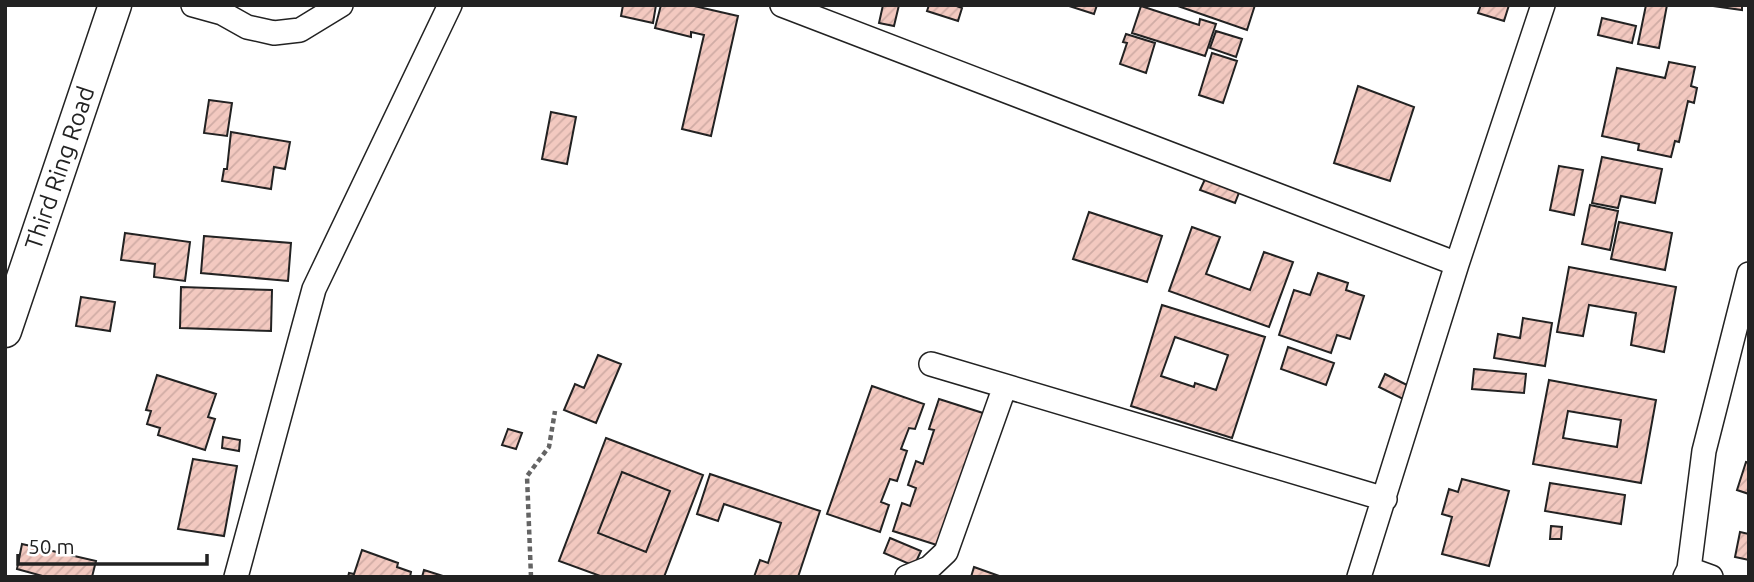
<svg xmlns="http://www.w3.org/2000/svg" width="1754" height="582" font-family="Ubuntu,sans-serif">
<style>
.building{fill:url(#building-hatch);stroke:#222;stroke-width:2;fill-rule:evenodd}
.lines{fill:none;stroke-linecap:round;stroke-linejoin:round}
.street-casing{stroke:#222;stroke-width:26}
.secondary-casing{stroke:#222;stroke-width:35}
.path{stroke:#646464;stroke-width:4.5;stroke-dasharray:5 3.5;stroke-linecap:butt}
.street{stroke:#fff;stroke-width:23}
.secondary{stroke:#fff;stroke-width:32}
.labels{text-anchor:middle;stroke-width:5;stroke-linejoin:round;paint-order:stroke}
.street-label{font-size:24px;fill:#222;stroke:#fff}
</style>
<defs>
<pattern id="building-hatch" width="6" height="6" patternUnits="userSpaceOnUse" patternTransform="scale(1.75)"><rect width="6" height="6" fill="#f3c9c0"/><path d="M-1 1l2-2M0 6l6-6M5 7l2-2" fill="none" stroke="#d0aca5"/></pattern>
</defs>
<rect width="100%" height="100%" fill="#fff"/>
<!-- building -->
<path class="building" d="M623,5h33l-3,18 -32,-7z
M661,5h29l48,11 -27,120 -29,-7 22,-94 -13,-3v5l-36,-9z
M883,5h16l-5,21 -15,-3z
M929,5h25l8,3 -4,13 -31,-10z
M1066,5h31l-3,9z
M1175,5h80l-8,25z
M1481,5h28l-5,16 -26,-8z
M1646,5h21l-8,43 -21,-4z
M1706,5h36v5z
M1141,6l58,19 1,-6 16,5 -11,32 -73,-23z
M1602,18l34,8 -4,17 -34,-8z
M1216,31l26,8 -6,18 -26,-9z
M1126,34l29,9 -9,30 -26,-9 7,-21 -4,-1z
M1212,53l25,8 -14,42 -24,-8z
M1669,62l26,5 -4,19 6,2 -3,15 -6,-2 -9,41 -4,-1 -4,16 -33,-7 1,-6 -37,-8 15,-68 48,10z
M1358,86l56,21 -24,74 -56,-18z
M209,100l23,3 -5,33 -23,-3z
M551,112l25,5 -9,47 -25,-5z
M231,132l59,10 -5,27 -11,-2 -3,22 -49,-8 2,-12h3z
M1602,157l60,12 -7,34 -34,-7 -3,12 -26,-5z
M1559,166l24,4 -9,45 -24,-5z
M1206,177l34,13 -5,13 -35,-13z
M1590,205l28,6 -8,39 -28,-6z
M1089,212l73,24 -15,46 -74,-23z
M1619,222l53,11 -7,37 -54,-11z
M1192,227l28,10 -14,37 44,16 14,-38 29,10 -24,65 -100,-36z
M125,233l65,9 -5,39 -31,-4 1,-13 -34,-4z
M204,236l87,7 -3,38 -87,-8z
M1569,267l107,20 -12,65 -33,-7 5,-32 -47,-8 -6,31 -26,-4z
M1318,273l30,10 -2,7 18,6 -14,43 -13,-4 -6,18 -52,-18 15,-45 16,5z
M181,287l91,3 -1,41 -91,-3z
M81,297l34,5 -5,29 -34,-5z
M1162,305l103,32 -33,101 -101,-32zM1175,337l53,18 -12,35 -21,-7 -1,4 -33,-11z
M1523,318l29,5 -7,43 -51,-8 4,-24 22,4z
M1288,347l46,16 -8,22 -45,-16z
M598,355l23,9 -25,59 -32,-13 11,-26 9,4z
M1474,369l52,5 -2,19 -52,-4z
M1385,374l24,12 -6,13 -24,-12z
M157,375l59,19 -8,23 7,2 -10,31 -47,-15 2,-7 -13,-4 4,-13 -5,-1z
M1549,380l107,20 -15,83 -108,-19zM1568,411l53,9 -4,27 -54,-9z
M872,386l52,18 -9,25 -6,-1 -8,21 6,2 -10,30 -7,-2 -9,23 8,3 -9,27 -53,-18z
M939,399l47,15 -43,133 -50,-16 9,-28 8,3 6,-18 -8,-3 8,-24 7,3 11,-34 -5,-1z
M508,429l14,4 -6,16 -14,-4z
M223,437l17,3 -1,11 -17,-3z
M606,438l97,37 -39,102h-61l-44,-16zM622,472l48,19 -24,61 -48,-19z
M193,459l44,7 -13,70 -46,-7z
M1746,462l3,1v31l-12,-4z
M622,472l48,19 -24,61 -48,-19z
M710,474l110,37 -22,66h-44l6,-17 8,3 13,-40 -57,-19 -6,17 -21,-7z
M1462,479l47,12 -20,75 -47,-12 10,-37 -10,-3 7,-25 9,3z
M1550,483l75,12 -4,29 -76,-13z
M1551,526l11,1 -1,12h-11z
M1740,532l9,2v26l-14,-3z
M890,538l31,13 -7,15 -30,-13z
M22,544l74,17 -4,16h-46l-29,-8z
M362,550l36,13 -1,4 14,5 -1,5h-62l1,-4 5,1z
M974,567l28,10h-31z
M424,570l22,7h-24z"/>
<g class="lines">
<defs>
<path id="street" d="M193,5l29,8 25,14 27,6 26,-3 41,-25
M782,5l675,259
M931,364l454,135
M1689,569l22,8
M236,577l78,-288 136,-284
M907,577l22,-9 17,-16 59,-166
M1359,577l98,-313 86,-259
M1685,577l4,-8 15,-118 45,-177"/>
<g id="secondary">
<path id="s1" d="M5,331l110,-326"/>
</g>
</defs>
<!-- street casing -->
<use href="#street" class="street-casing"/>
<!-- secondary casing -->
<use href="#secondary" class="secondary-casing"/>
<!-- path -->
<path class="path" d="M531,577l-4,-101 22,-29 6,-36"/>
<!-- street -->
<use href="#street" class="street"/>
<!-- secondary -->
<use href="#secondary" class="secondary"/>
</g>
<g class="labels">
<!-- street labels -->
<g class="street-label">
<text dy="8" stroke="none"><textPath href="#s1" startOffset="172">Third Ring Road</textPath></text>
</g>
</g>
<!-- border -->
<rect width="1754" height="582" fill="none" stroke="#222222" stroke-width="14"/>
<!-- scale -->
<path d="M18 554v10h189v-10" fill="none" stroke="#222222" stroke-width="3.5"/>
<text x="28" y="554" font-size="21" fill="#222222" stroke="#ffffff" stroke-width="5" paint-order="stroke">50 m</text>
</svg>
